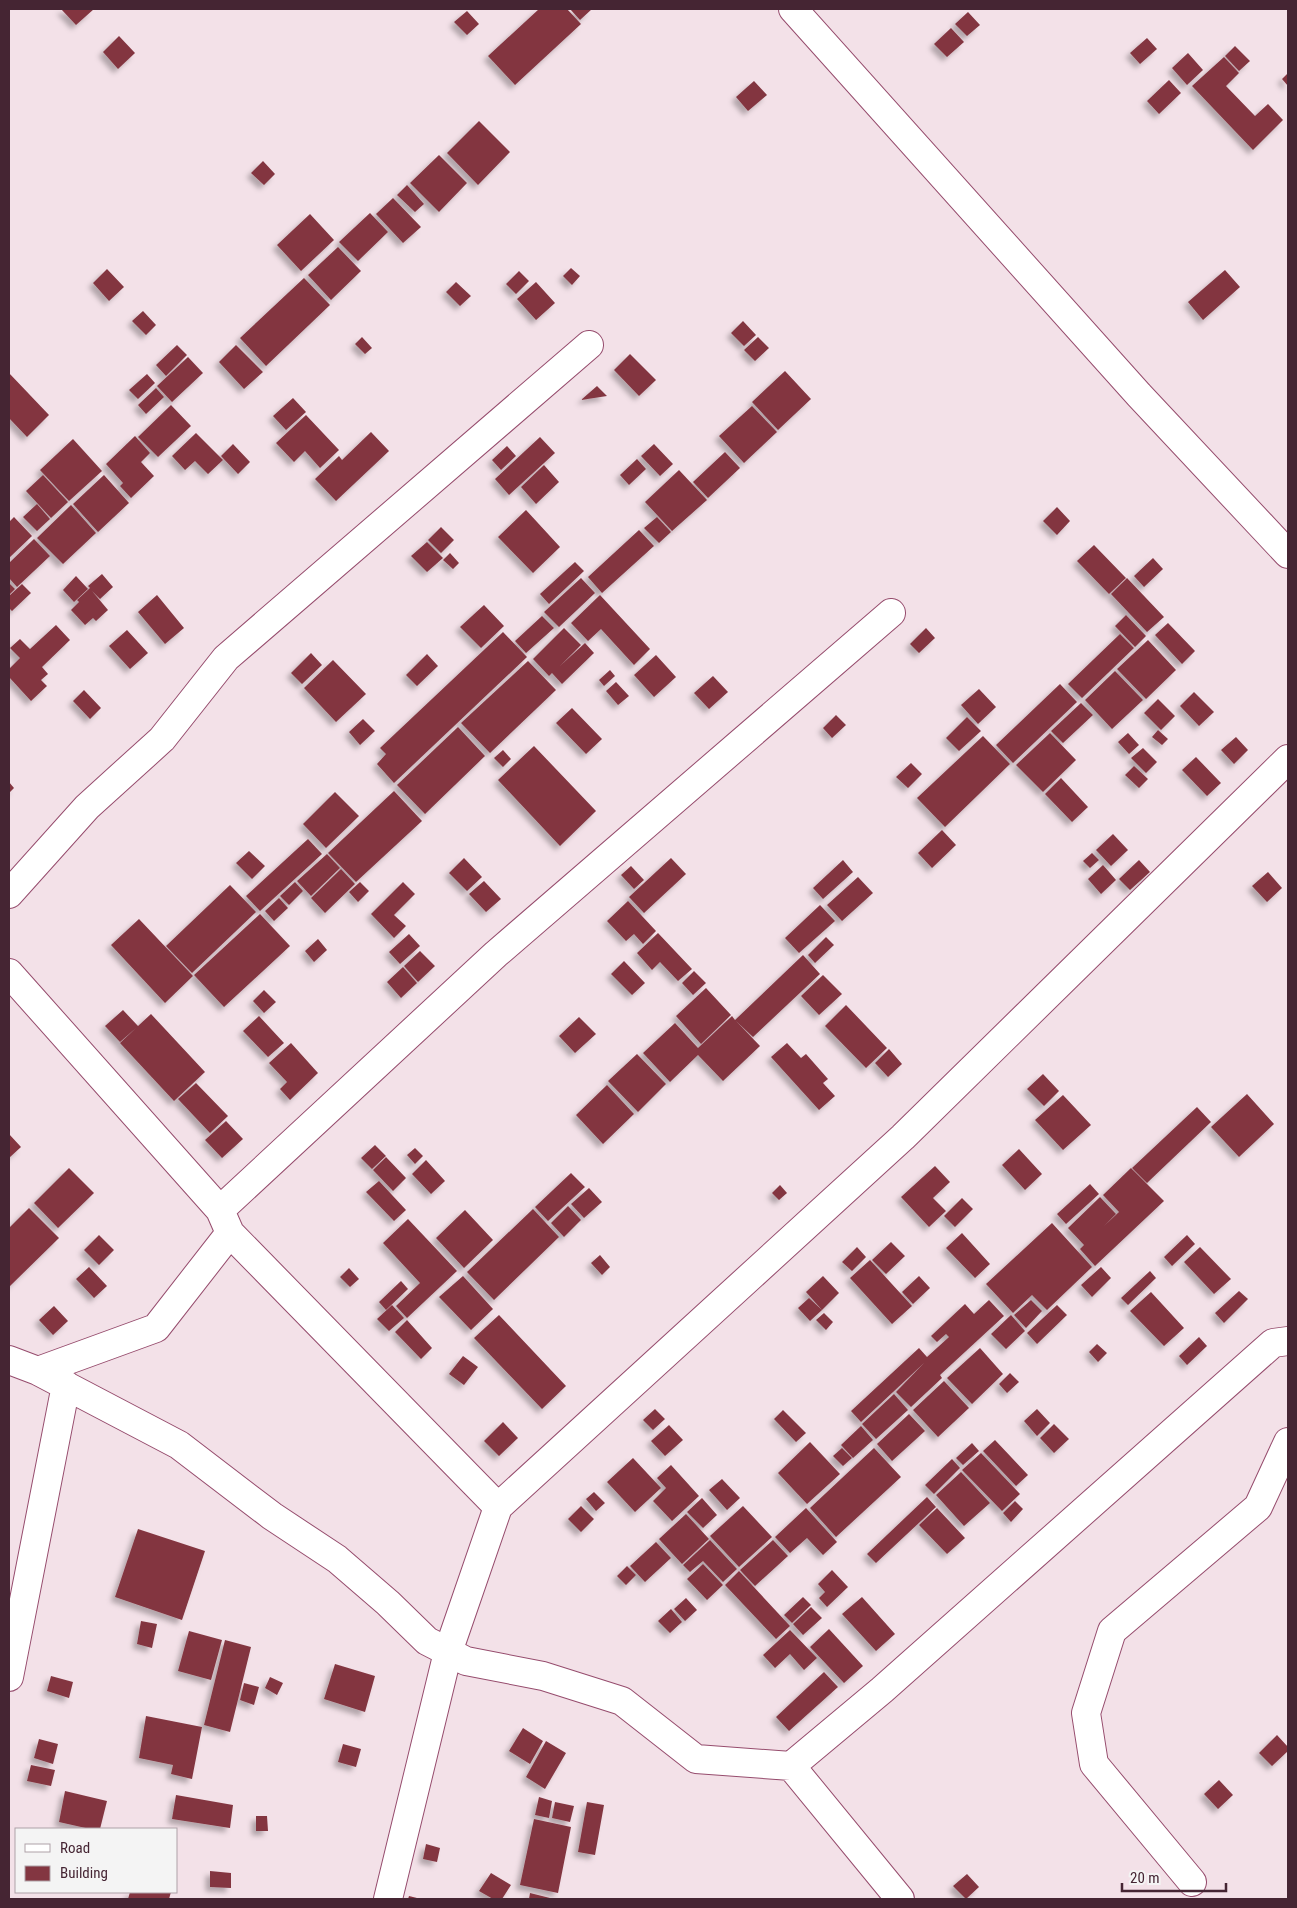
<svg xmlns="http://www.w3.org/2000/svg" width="1297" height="1908" font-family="'Roboto Condensed',sans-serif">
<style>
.building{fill:#833641;filter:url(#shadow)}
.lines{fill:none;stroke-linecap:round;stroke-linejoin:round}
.minor-casing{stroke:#964c6d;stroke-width:30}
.minor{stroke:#fff;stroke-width:28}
</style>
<defs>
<filter id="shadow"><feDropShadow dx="-4.5" dy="4.5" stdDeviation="2.5" flood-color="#0004"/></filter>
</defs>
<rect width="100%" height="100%" fill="#f3e1e8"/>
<!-- building -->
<path class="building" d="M61,9h33l-18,16z
M539,9h28l14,15 -66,61 -27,-29z
M570,9h22l-12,11z
M467,11l12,13 -12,11 -13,-13z
M968,12l12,13 -13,11 -12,-12z
M951,28l13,14 -17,15 -13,-13z
M119,36l16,17 -17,16 -15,-17z
M1147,38l10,11 -17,15 -10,-11z
M1235,46l15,15 -11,10 -14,-15z
M1188,53l15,17 -16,15 -15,-17z
M1224,57l15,16 -13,13 29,30 13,-12 15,16 -30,30 -61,-64z
M1288,73v13l-6,-7z
M1169,80l12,13 -22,21 -12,-13z
M754,81l13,14 -19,16 -12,-14z
M479,121l31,31 -32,33 -31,-32z
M439,155l28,28 -28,29 -29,-29z
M263,161l12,13 -11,11 -13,-12z
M407,185l17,19 -9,8 -18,-17z
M393,198l28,29 -18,16 -27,-29z
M370,213l18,19 -30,29 -19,-19z
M310,214l24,26 -33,31 -24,-26z
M338,247l23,24 -30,29 -23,-25z
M571,268l9,8 -8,9 -9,-9z
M107,269l17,18 -15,14 -16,-18z
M1225,270l15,17 -37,33 -15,-18z
M519,271l10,10 -13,13 -10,-10z
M304,278l26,27 -64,61 -26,-28z
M456,282l15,14 -11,10 -14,-14z
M536,282l19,21 -19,17 -19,-21z
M143,311l13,14 -10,10 -14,-14z
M743,321l13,14 -12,11 -13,-13z
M362,337l10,11 -7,6 -10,-10z
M758,337l11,11 -14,13 -11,-11z
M177,345l10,10 -21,21 -10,-11z
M236,345l27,27 -19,17 -25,-27z
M630,354l26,26 -17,16 -25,-26z
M188,357l15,16 -31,29 -15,-16z
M785,371l26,28 -33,31 -26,-28z
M9,373l40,42 -22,22 -18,-19z
M147,374l8,9 -17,16 -9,-9z
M597,386l10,10 -26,4z
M156,388l8,9 -18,17 -8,-9z
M293,398l13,14 -20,18 -13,-14z
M171,405l20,21 -33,31 -20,-20z
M752,406l25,26 -33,31 -25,-27z
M306,415l33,35 -19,18 -15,-17 -11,11 -18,-19z
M371,432l18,19 -53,50 -21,-22 24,-23 3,4z
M196,433l27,27 -15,14 -13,-13 -10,9 -13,-14z
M135,436l15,17 -9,9 13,14 -23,22 -11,-12 3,-3 -17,-19z
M540,437l15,16 -46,42 -14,-16z
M73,439l29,32 -33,30 -29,-31z
M233,444l17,18 -12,12 -17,-18z
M654,444l19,20 -13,12 -19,-20z
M507,446l9,10 -15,14 -9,-10z
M725,452l15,16 -32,30 -15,-16z
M637,459l9,10 -17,16 -9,-10z
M544,465l15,17 -23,22 -15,-17z
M679,470l28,30 -35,31 -27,-29z
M43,475l25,27 -17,16 -25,-27z
M104,475l25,28 -31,29 -25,-28z
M37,504l13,15 -13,12 -14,-14z
M71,505l25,28 -33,31 -26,-26z
M1057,507l13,14 -13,14 -14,-14z
M526,510l34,37 -27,26 -35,-36z
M14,517l18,19 -23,22v-36z
M657,517l14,15 -12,11 -15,-15z
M441,527l13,13 -13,13 -13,-13z
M639,530l15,16 -52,47 -14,-16z
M34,539l16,17 -33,31 -8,-9v-15z
M427,542l16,16 -16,14 -16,-16z
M1094,545l32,33 -17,16 -32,-33z
M450,553l9,10 -6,6 -10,-9z
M1153,558l10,11 -19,18 -10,-11z
M575,562l9,9 -35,33 -9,-10z
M102,574l11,13 -13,12 -8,-8 16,19 -12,11 -3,-3 -8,7 -14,-15 8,-8 -2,-2 13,-12 -2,-2z
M76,576l12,13 -14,13 -11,-12z
M581,578l14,15 -36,34 -15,-15z
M1127,578l37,39 -17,15 -36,-38z
M9,583l6,6 -6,6z
M22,584l9,9 -19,18 -3,-3v-12z
M157,595l27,33 -19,16 -27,-32z
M600,595l50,54 -16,16 -33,-36 -13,12 -17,-18z
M484,605l20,21 -23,22 -21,-21z
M1126,615l20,21 -11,11 -20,-21z
M542,616l12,12 -28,25 -11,-12z
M1168,623l27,28 -13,13 -27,-29z
M56,625l14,15 -28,27 6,7 -7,6 6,6 -16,15 -22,-24v-8l11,-11 -10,-10 10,-9 10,10z
M564,628l17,17 -21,21 25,-23 9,10 -32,31 -10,-11 -3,3 -16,-17z
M926,628l9,10 -16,15 -9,-9z
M127,630l21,23 -18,16 -21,-23z
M503,632l24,25 -133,126 -17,-19 9,-10 -6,-6z
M1120,634l14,14 -52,50 -14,-14z
M1148,640l28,30 -30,29 -29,-30z
M311,653l11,12 -20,19 -11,-11z
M427,654l11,12 -21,20 -11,-11z
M656,655l20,22 -22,20 -20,-22z
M333,660l33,34 -30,28 -32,-34z
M528,661l28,29 -66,63 -29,-30z
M610,670l5,6 -11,10 -5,-6z
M1115,671l28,29 -31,29 -27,-29z
M713,676l15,16 -19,17 -15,-16z
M616,682l13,14 -11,9 -12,-14z
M1060,684l17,18 -64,61 -17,-18z
M979,689l17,18 -18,17 -17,-19z
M84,690l17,18 -11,11 -17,-18z
M1194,692l20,20 -15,14 -19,-20z
M1158,699l17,17 -14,14 -17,-17z
M1081,703l12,12 -30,28 -12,-12z
M572,708l30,31 -16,15 -30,-31z
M836,715l10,10 -14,13 -9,-10z
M967,717l14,14 -22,20 -13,-13z
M363,719l12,12 -15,14 -11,-13z
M458,727l27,29 -60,58 -28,-29z
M1158,730l10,9 -6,6 -10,-8z
M1050,733l26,27 -33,32 -27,-27z
M1128,733l11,12 -10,9 -11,-12z
M983,736l27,28 -65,63 -28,-29z
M1236,737l12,13 -14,14 -13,-14z
M534,746l62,65 -36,35 -62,-66z
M1143,748l14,14 -11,11 -15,-15z
M503,750l8,9 -8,8 -9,-9z
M1196,757l25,26 -14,13 -25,-26z
M911,763l11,11 -14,14 -12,-11z
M1134,766l14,13 -9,9 -14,-13z
M1061,778l27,29 -16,15 -27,-28z
M9,782l5,6 -5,5z
M394,791l28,30 -66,61 -28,-29z
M335,792l24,24 -33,32 -23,-24z
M942,830l14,15 -24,23 -14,-15z
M1113,834l15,16 -17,16 -15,-16z
M308,839l14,15 -62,57 -14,-15z
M249,851l16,15 -13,13 -16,-16z
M1092,853l7,7 -9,8 -7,-7z
M327,854l13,14 -29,28 -14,-15z
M464,858l18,19 -15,14 -18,-18z
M671,858l15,16 -42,39 -15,-16z
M843,860l10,12 -30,27 -10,-11z
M1139,860l11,12 -20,18 -11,-11z
M1103,865l13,15 -15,14 -13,-15z
M631,866l13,14 -10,9 -13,-14z
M341,869l14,15 -30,29 -14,-15z
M1268,872l14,16 -15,14 -15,-16z
M858,877l15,16 -31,28 -15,-16z
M484,881l17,18 -15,13 -17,-18z
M295,882l8,9 -14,14 -9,-9z
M360,882l9,9 -11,11 -9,-10z
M403,882l12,12 -21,21 12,11 -12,12 -23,-24z
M230,885l26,27 -64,61 -26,-27z
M279,898l9,10 -14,13 -9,-10z
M628,901l28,30 -13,13 -9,-10 -8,7 -19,-20z
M820,905l15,16 -36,32 -14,-15z
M260,914l30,32 -66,61 -30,-32z
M139,919l54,57 -28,27 -54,-58z
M658,933l34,36 -14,12 -18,-19 -8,8 -15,-17z
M409,934l11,12 -20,18 -11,-12z
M826,937l8,8 -19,18 -7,-8z
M318,939l9,11 -13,12 -9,-11z
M420,951l15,15 -17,16 -14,-16z
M803,955l17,19 -67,63 -17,-16 24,25 -37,35 -25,-26 -28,27 -27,-29 32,-30 23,25 34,-32 3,4z
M624,961l21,22 -13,12 -21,-21z
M403,967l14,16 -16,15 -14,-16z
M694,971l12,12 -13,12 -11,-12z
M823,975l19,19 -23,21 -18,-19z
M706,988l25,27 -30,29 -25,-28z
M264,990l12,12 -12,11 -11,-12z
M846,1005l41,43 -21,20 -41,-42z
M123,1010l15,16 13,-12 54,58 -31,29 -54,-58 16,-15 -16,14 -15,-16z
M259,1016l25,27 -16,14 -25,-26z
M579,1017l17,17 -21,19 -16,-17z
M291,1043l27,30 -28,27 -10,-11 7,-7 -18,-19z
M787,1043l14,15 5,-4 22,25 -5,4 12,13 -16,14 -48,-53z
M889,1049l13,15 -14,13 -13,-14z
M637,1054l29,30 -28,28 -30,-31z
M1043,1074l16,17 -15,15 -17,-17z
M196,1083l32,33 -18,17 -32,-34z
M607,1085l27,29 -31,30 -27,-29z
M1247,1094l27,30 -35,33 -28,-30z
M1063,1095l28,30 -28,25 -28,-30z
M1197,1107l14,15 -64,61 -15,-15z
M226,1121l17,18 -21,19 -17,-18z
M9,1134l12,13 -12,11z
M375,1145l11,11 -14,13 -11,-11z
M415,1148l8,8 -8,8 -8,-9z
M1019,1149l23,25 -17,16 -23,-25z
M386,1157l20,21 -13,13 -20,-21z
M426,1160l19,21 -14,13 -19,-20z
M935,1166l15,16 -17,16 13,13 -17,16 -28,-30z
M69,1168l25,25 -36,35 -24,-25z
M1131,1168l33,33 -69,65 -15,-17 4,-4 -16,-17 32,-31 16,17 -12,12 15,-14 -16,-17z
M571,1173l14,14 -37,34 -13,-14z
M379,1181l27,29 -12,11 -28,-29z
M1090,1184l9,10 -33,30 -9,-10z
M780,1185l7,8 -8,7 -7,-7z
M589,1188l13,14 -18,16 -13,-14z
M962,1198l11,11 -18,18 -11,-11z
M568,1206l13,14 -17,17 -13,-14z
M29,1208l30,30 -50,49v-59z
M533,1209l26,28 -65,63 -27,-28z
M465,1210l28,30 -29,28 -28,-30z
M408,1219l49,52 -50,47 -11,-12 24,-23 -37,-40z
M1052,1223l40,44 -45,43 -15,-15 -19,18 -27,-29z
M962,1233l28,31 -15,14 -29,-30z
M99,1235l15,15 -15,15 -15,-15z
M1187,1235l8,9 -23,22 -8,-9z
M891,1242l14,14 -19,18 -14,-14z
M857,1247l9,10 -14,14 -10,-9z
M1200,1247l31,32 -17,15 -30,-32z
M600,1255l10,12 -8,8 -11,-12z
M870,1260l42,46 -20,18 -42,-46z
M89,1267l18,19 -13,12 -18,-19z
M1101,1267l10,11 -19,19 -11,-12z
M349,1268l10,11 -9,8 -10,-10z
M1150,1271l6,7 -28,27 -7,-7z
M463,1276l30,33 -22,21 -32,-33z
M823,1276l16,17 -17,17 -16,-18z
M919,1276l11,12 -17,16 -11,-12z
M401,1281l7,8 -22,21 -7,-8z
M1239,1291l9,8 -24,24 -9,-10z
M1151,1292l33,36 -20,18 -34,-35z
M809,1298l13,12 -12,11 -12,-13z
M989,1300l15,16 -64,59 2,3 -31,29 -15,-15 28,-29 -63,59 -10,-11 68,-63 8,9 22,-20 -3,-3 -9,8 -6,-6 34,-32 9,10z
M1031,1300l11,11 -16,17 -12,-13z
M392,1305l12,13 -15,13 -12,-12z
M1057,1305l10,10 -30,29 -10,-11z
M54,1306l14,15 -15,14 -14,-15z
M824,1313l9,9 -7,8 -10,-10z
M499,1315l67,71 -24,23 -68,-71z
M1011,1315l14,16 -19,18 -15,-15z
M407,1320l25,28 -11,11 -26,-27z
M1199,1337l8,9 -20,19 -8,-9z
M1097,1344l10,9 -9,9 -9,-10z
M980,1348l23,26 -31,30 -25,-26z
M463,1356l15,11 -14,18 -15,-11z
M1010,1373l9,9 -12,11 -8,-9z
M944,1381l25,27 -31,29 -25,-27z
M894,1394l14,16 -32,29 -14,-15z
M655,1409l10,10 -12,11 -10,-10z
M1037,1409l13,14 -13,13 -13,-15z
M783,1410l23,23 -10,9 -22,-23z
M909,1414l16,17 -33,30 -15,-17z
M503,1422l15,16 -19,18 -15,-15z
M1054,1424l15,15 -15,14 -14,-15z
M669,1425l14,15 -18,16 -14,-15z
M861,1426l12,14 -20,18 -12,-13z
M995,1440l33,35 -12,11 -33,-35z
M810,1442l30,32 -33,30 -29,-31z
M972,1443l7,8 -16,14 -7,-7z
M842,1448l10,10 -9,8 -10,-10z
M874,1448l27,29 -65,60 -26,-29z
M981,1453l39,41 -18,17 -40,-41z
M633,1458l28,30 -26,24 -28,-30z
M952,1459l8,9 -26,26 -9,-9z
M671,1465l28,31 -27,25 -19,-20 13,-13 -9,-10z
M961,1472l29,31 -26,23 -28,-31z
M722,1479l18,19 -13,12 -18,-20z
M594,1492l11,11 -9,8 -10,-12z
M927,1497l9,10 -60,56 -9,-9z
M702,1498l15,17 -14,13 -16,-16z
M1015,1501l8,8 -12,13 -8,-9z
M581,1506l13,13 -13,13 -13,-13z
M743,1506l29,31 -33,30 -29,-31z
M806,1508l31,34 -14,13 -16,-17 -17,15 -15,-16z
M937,1508l28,30 -18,16 -28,-29z
M686,1514l23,25 -27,25 -23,-25z
M138,1529l67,22 -23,69 -67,-23z
M710,1540l27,29 -14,13 -20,-21 -13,11 -7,-7z
M773,1540l15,16 -33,30 -15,-16z
M656,1542l15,16 -26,24 -15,-16z
M703,1564l20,21 -16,15 -20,-21z
M627,1566l9,9 -10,10 -9,-9z
M832,1570l16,17 -21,20 -8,-9 6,-6 -7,-8z
M739,1571l51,55 -14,13 -51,-54z
M803,1597l8,8 -19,18 -8,-8z
M862,1597l33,37 -19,17 -34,-37z
M686,1598l11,12 -12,11 -11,-12z
M811,1607l11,11 -19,17 -10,-11z
M671,1609l11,13 -12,11 -12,-12z
M141,1621l16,3 -5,24 -15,-4z
M829,1629l34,37 -19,17 -34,-36z
M790,1630l27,28 -13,12 -14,-16 -15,14 -12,-13z
M189,1631l33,9 -11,40 -33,-9z
M225,1640l26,7 -21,85 -26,-7z
M335,1664l40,12 -10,36 -41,-13z
M824,1672l14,15 -49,44 -13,-14z
M51,1676l22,6 -4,16 -22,-7z
M270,1677l13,6 -6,12 -12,-7z
M244,1683l15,4 -5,18 -14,-5z
M146,1716l56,11 -10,52 -21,-5 2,-9 -34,-7z
M523,1728l20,13 -13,23 -21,-13z
M1277,1735l11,12v4l-16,15 -13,-13z
M39,1739l19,5 -5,20 -19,-6z
M546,1741l20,12 -21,36 -19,-12z
M343,1744l18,5 -5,18 -18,-5z
M31,1765l24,5 -4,16 -24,-5z
M1219,1780l14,15 -15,14 -14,-15z
M65,1791l42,10 -7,28h-10l-31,-7z
M176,1795l57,10 -3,23 -58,-9z
M539,1797l13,4 -3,17 -14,-3z
M555,1802l19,4 -4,16 -18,-4z
M587,1802l17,3 -9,50 -17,-3z
M256,1816h11l1,15h-12z
M534,1819l37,8 -13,66 -38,-8z
M426,1844l14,4 -3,14 -14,-3z
M210,1871l21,2v15l-21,-1z
M491,1873l20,12 -9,14h-9l-14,-8z
M967,1874l12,13 -13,12 -13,-13z
M130,1892h41l-2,7h-41z
M530,1893l24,6h-25z
M409,1896l12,3h-13z"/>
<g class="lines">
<defs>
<path id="minor" d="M793,9l346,386 149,159
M9,894l78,-87 75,-68 64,-81 363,-313
M9,973l211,237 10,23 268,274 405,-370 385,-378
M220,1210l276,-256 395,-341
M9,1360l29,11 141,74 93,71 65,43 51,44 39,38 39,20 77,15 79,25 74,58 95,7 91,-76 391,-347 15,-2
M38,1371l118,-43 74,-95
M9,1677l57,-292
M791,1766l109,133
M1192,1882l-98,-118 -8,-51 26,-82 146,-124 30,-65
M388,1899l60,-247 50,-145"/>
</defs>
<!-- minor casing -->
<use href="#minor" class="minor-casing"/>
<!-- minor -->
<use href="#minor" class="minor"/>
</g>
<!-- border -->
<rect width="1297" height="1908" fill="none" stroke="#452533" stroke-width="20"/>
<!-- legend -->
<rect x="15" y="1828" width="162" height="65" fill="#f4f4f4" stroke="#aea1a7"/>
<rect x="25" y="1844" width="25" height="8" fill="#ffffff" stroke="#aea1a7"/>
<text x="60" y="1853" font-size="15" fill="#452533">Road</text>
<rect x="25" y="1866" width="25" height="15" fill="#833641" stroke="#aea1a7"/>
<text x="60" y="1878" font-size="15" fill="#452533">Building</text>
<!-- scale -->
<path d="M1122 1883v8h104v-8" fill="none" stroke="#452533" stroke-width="2.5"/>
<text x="1130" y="1883" font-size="15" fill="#452533" stroke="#f4f4f4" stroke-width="4" paint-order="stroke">20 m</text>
</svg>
